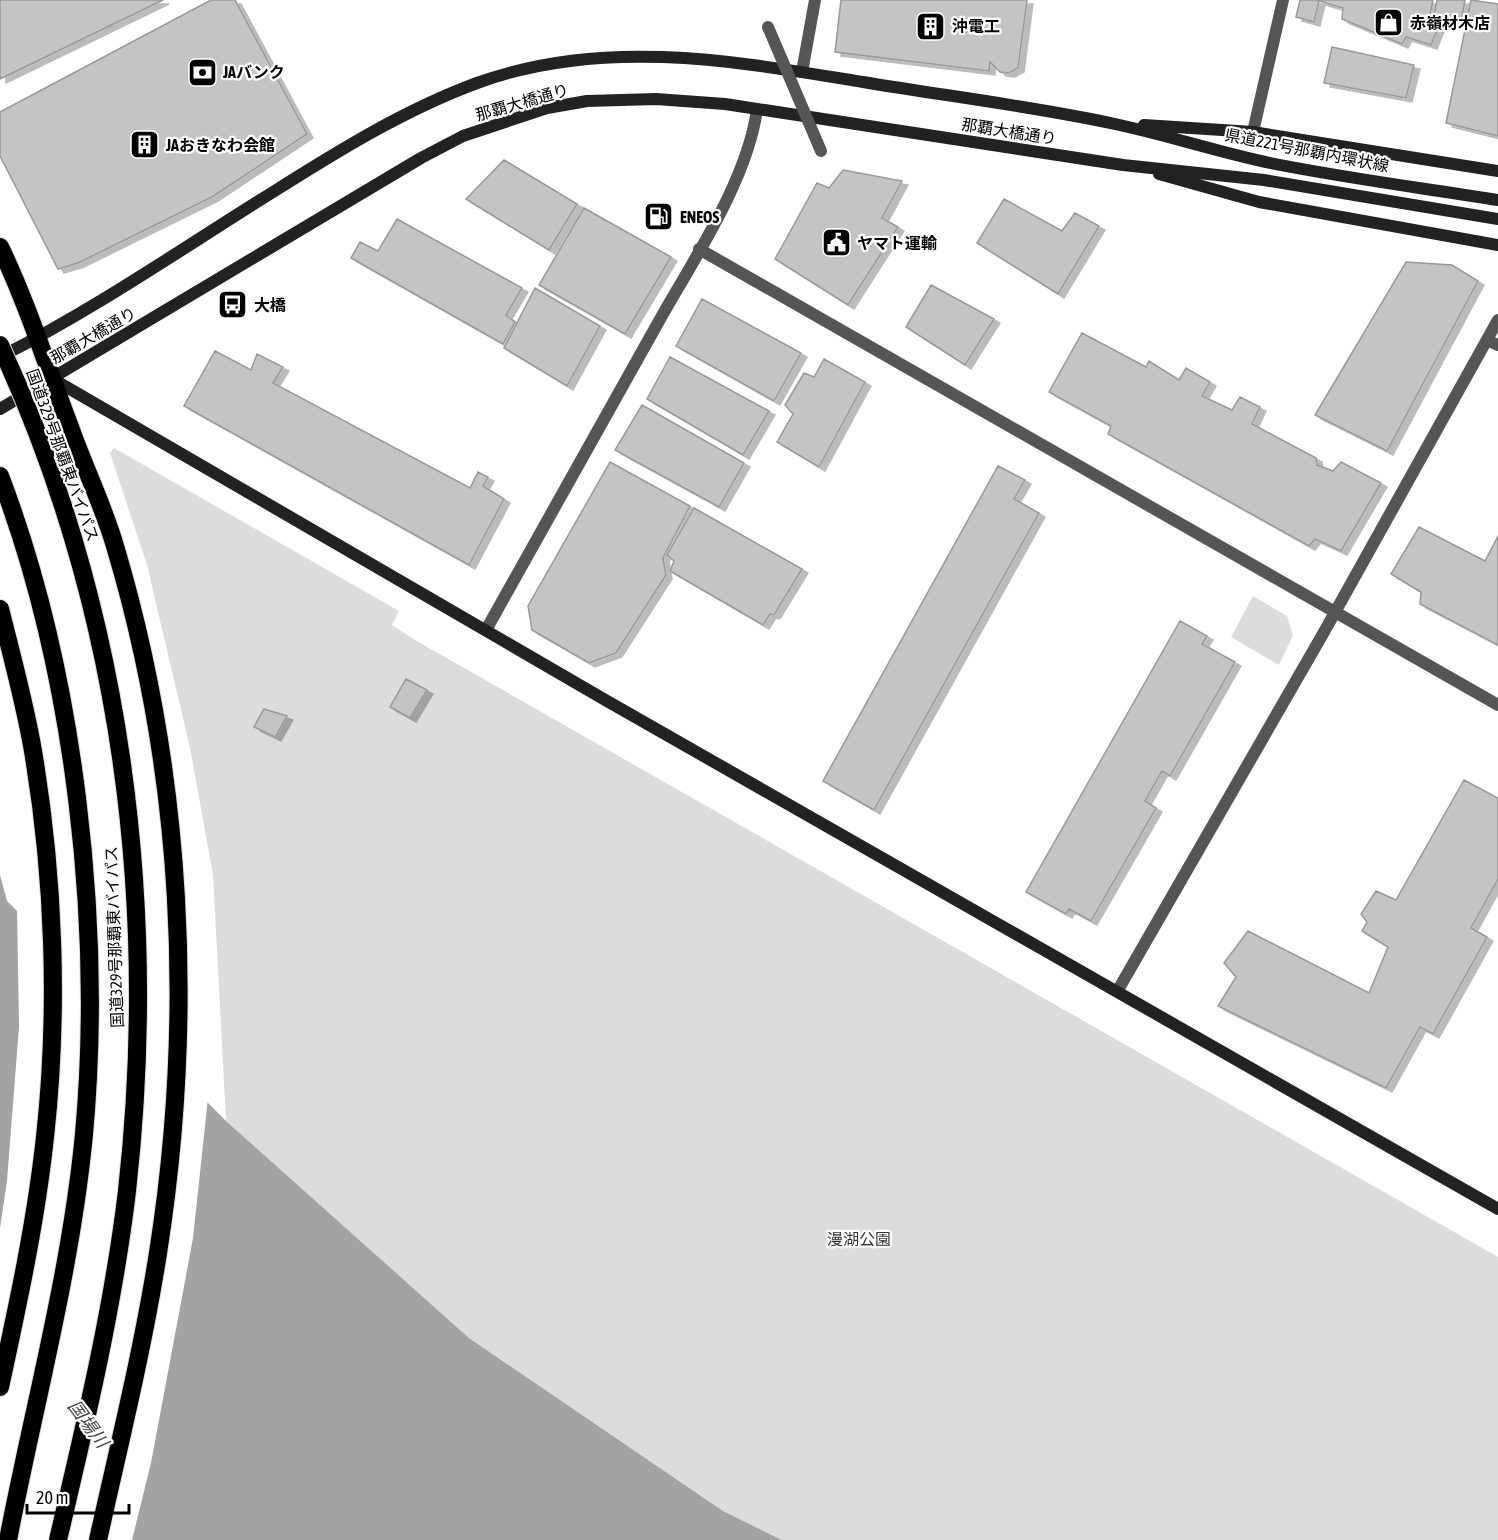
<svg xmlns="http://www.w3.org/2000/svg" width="1498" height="1540" font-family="'Asap Condensed','Noto Sans JP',sans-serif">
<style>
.green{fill:#dcdcdc}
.water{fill:#a3a3a3}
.pier{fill:#fff}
.building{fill:#c4c4c4;stroke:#999;stroke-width:1.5;filter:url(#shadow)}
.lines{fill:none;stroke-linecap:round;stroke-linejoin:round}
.highway-casing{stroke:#dbdbdb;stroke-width:20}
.street{stroke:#555;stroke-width:12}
.secondary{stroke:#222;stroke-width:12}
.highway{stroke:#000;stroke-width:18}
.highway-bridge-casing{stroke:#dbdbdb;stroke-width:20;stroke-linecap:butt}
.street-bridge{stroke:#555;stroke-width:12}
.highway-bridge{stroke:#000;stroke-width:18}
.labels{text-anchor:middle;stroke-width:4.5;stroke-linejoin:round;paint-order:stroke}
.poi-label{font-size:16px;font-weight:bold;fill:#000;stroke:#fff;text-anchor:start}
.street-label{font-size:16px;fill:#000;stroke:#fff}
.park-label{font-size:16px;fill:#333;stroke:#fff}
.water-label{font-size:18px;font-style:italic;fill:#444;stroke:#fff}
</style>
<defs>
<filter id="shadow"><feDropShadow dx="6" dy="4" stdDeviation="0" flood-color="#0004"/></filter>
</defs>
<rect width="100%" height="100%" fill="#fff"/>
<!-- green -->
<path class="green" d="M114,448l285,163 -7,14 23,15 1083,617v283h-716l-59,-29 -254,-173 -243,-217 -13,-246 -23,-127 -43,-183 -37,-112z
M1253,596l34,20 6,19 -14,30 -48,-28z"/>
<!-- water -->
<path class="water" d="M0,875l7,26 219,220 243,217 254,173 59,29h-782z"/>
<!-- pier -->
<path class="pier" d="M17,907l191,191 -15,140 -42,225 -19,77h-132v-312l7,-47 12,-154z"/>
<!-- building -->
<path class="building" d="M0,0h163l-163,79z
M211,0h24l72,134 -95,63 -134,66 -20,6 -58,-113v-44z
M841,0h186l-9,68 -9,5 -9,-1 -10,-10 -1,9 -154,-19z
M1300,0h133l-5,24 10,4 -7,17 -25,-8 -4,7 -60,-25 1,-11 -24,-7 -5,21 -18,-5z
M1437,0h28l-4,22 -27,-7z
M1471,0l27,4v132l-52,-13z
M1332,47l82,18 -8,33 -82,-15z
M504,160l73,44 -28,46 -83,-51z
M843,170l59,11 -20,37 16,9 -50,78 -73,-46 42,-76 12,5z
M1004,199l58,32 13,-18 24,13 -41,68 -81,-51z
M584,208l87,49 -46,77 -86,-49z
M397,219l125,69 -16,27 9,7 -12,22 -152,-86 9,-16 18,9z
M1406,262l46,3 26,16 -91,170 -72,-36z
M931,285l63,34 -29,46 -59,-38z
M535,288l65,38 -33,60 -63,-38z
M702,299l99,54 -27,48 -98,-55z
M1082,333l64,34 3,-6 30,19 7,-12 24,14 -8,14 30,14 8,-13 20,10 -8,17 64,34 1,7 16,6 8,-9 40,21 -40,68 -26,-12 -6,7 -201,-112 3,-8 -62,-34z
M215,351l36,19 6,-16 26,13 -10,16 197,105 8,-16 10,5 -5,9 21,13 -35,66 -285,-159z
M670,357l99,54 -26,44 -96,-56z
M824,359l41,23 -46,85 -42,-25 16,-28 -8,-9 19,-32 10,4z
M642,405l102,58 -25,44 -104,-57z
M610,462l80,44 -27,52 3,17 -50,78 -27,10 -57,-33 -4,-24z
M998,466l27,14 -11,19 25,14 -165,297 -51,-29z
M694,508l108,61 -28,46 -4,-1 -7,11 -93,-54 4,-10 -7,-6z
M1419,527l66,34 13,-25v109l-78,-41 1,-12 -30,-18z
M1180,621l27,15 -5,8 33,18 -65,114 -8,-5 -17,30 11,7 -65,113 -22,-12 -3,5 -40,-22z
M406,679l21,11 -17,28 -20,-11z
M264,709l23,7 -12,21 -21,-10z
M1464,780l34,18v81l-27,49 16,9 -54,97 -13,-7 -34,61 -168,-82 18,-29 -12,-14 24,-32 121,62 19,-46 -26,-16 5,-9 -6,-8 15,-23 20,9z"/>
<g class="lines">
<defs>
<path id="highway" d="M0,247c28,58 47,120 70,180 14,40 33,78 45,119 68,228 80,471 43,707 -15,96 -39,192 -60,287
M0,476c75,197 103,448 84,658 -13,137 -50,271 -76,406
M0,609c12,47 25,95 33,142 21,125 26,259 12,386 -9,84 -27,167 -45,250"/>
</defs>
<!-- highway casing -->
<use href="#highway" class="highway-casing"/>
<!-- street -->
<path class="street" d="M802,72l13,-72
M1253,132l30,-132
M699,249l799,456
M1487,340l11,5
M486,630c58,-103 115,-206 173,-309 35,-62 89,-142 98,-212
M1118,990l206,-358 174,-312"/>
<!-- secondary -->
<path class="secondary" d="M1144,125l109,7 245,39
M1159,174l100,28 239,43
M0,357c95,-48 183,-109 273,-165 65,-41 131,-82 204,-109 126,-46 258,-22 386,-1 83,14 169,24 252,42 52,11 102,28 155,39 75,15 152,25 228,37
M51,378l556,323 891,508
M0,409l421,-251 42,-22 84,-28 40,-7 69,-2 69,5 398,61 141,15 234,39"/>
<!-- highway -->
<use href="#highway" class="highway"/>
<defs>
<path id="highway-bridge" d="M0,345c122,263 159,559 127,846 -14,118 -42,234 -69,349"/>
</defs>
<!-- highway-bridge casing -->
<use href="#highway-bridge" class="highway-bridge-casing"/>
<!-- street-bridge -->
<path class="street-bridge" d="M768,27l53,124"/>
<!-- highway-bridge -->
<use href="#highway-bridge" class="highway-bridge"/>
</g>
<!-- icons -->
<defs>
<symbol id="shop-square" viewBox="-11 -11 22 22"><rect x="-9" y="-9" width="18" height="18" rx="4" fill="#000" stroke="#fff"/><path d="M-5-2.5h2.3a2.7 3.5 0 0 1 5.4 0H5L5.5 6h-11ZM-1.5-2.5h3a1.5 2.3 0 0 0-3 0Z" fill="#fff"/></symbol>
<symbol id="building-square" viewBox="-11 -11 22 22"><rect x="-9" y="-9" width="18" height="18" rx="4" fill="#000" stroke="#fff"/><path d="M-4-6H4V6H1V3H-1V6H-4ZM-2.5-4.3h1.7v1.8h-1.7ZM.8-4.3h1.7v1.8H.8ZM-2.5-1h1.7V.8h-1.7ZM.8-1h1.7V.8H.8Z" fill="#fff"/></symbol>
<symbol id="bank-square" viewBox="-11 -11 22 22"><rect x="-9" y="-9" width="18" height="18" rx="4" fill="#000" stroke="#fff"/><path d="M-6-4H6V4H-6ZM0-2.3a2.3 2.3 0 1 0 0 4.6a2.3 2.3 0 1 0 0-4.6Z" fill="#fff"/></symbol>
<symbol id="fuel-square" viewBox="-11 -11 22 22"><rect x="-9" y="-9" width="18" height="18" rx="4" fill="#000" stroke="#fff"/><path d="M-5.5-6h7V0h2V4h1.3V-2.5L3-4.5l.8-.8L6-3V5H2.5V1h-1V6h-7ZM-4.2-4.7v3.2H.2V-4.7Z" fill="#fff"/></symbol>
<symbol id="civic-square" viewBox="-11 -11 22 22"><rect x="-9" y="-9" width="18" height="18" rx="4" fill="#000" stroke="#fff"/><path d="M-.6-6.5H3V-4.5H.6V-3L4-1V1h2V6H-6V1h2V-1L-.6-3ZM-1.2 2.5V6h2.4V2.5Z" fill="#fff"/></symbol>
<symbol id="bus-square" viewBox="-11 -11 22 22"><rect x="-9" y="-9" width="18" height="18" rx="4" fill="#000" stroke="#fff"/><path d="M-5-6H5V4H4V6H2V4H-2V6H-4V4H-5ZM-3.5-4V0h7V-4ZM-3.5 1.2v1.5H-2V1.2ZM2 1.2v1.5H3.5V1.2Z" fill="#fff"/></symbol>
</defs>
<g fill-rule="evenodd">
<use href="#shop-square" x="1372" y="6" width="33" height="33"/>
<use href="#building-square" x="914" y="10" width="33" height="33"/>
<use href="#bank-square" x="186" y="56" width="33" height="33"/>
<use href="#building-square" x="128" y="128" width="33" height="33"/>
<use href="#fuel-square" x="642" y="200" width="33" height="33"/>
<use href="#civic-square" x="820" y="226" width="33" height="33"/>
<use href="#bus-square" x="216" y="288" width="33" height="33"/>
</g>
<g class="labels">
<!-- poi labels -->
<g class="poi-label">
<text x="1410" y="29">赤嶺材木店</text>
<text x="952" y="32">沖電工</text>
<text x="223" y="78">JAバンク</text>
<text x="166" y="151">JAおきなわ会館</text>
<text x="680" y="223">ENEOS</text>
<text x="857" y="249">ヤマト運輸</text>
<text x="254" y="311">大橋</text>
</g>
<!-- street labels -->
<g class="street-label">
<text transform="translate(522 102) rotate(-16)" y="6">那覇大橋通り</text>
<text transform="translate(1009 131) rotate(9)" y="6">那覇大橋通り</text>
<text transform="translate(1307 150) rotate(11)" y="6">県道221号那覇内環状線</text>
<text transform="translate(93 335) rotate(-30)" y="6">那覇大橋通り</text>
<text transform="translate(63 455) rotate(70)" y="6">国道329号那覇東バイパス</text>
<text transform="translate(114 937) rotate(-92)" y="6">国道329号那覇東バイパス</text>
</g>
<!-- park labels -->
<g class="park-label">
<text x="859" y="1245">漫湖公園</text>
</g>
<!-- water labels -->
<g class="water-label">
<text transform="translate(88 1424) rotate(53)" y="6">国場川</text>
</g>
</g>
<!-- scale -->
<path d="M27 1504v9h102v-9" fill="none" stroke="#000000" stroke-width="3"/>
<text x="36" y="1504" font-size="18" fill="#000000" stroke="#ffffff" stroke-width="4.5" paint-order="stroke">20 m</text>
</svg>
